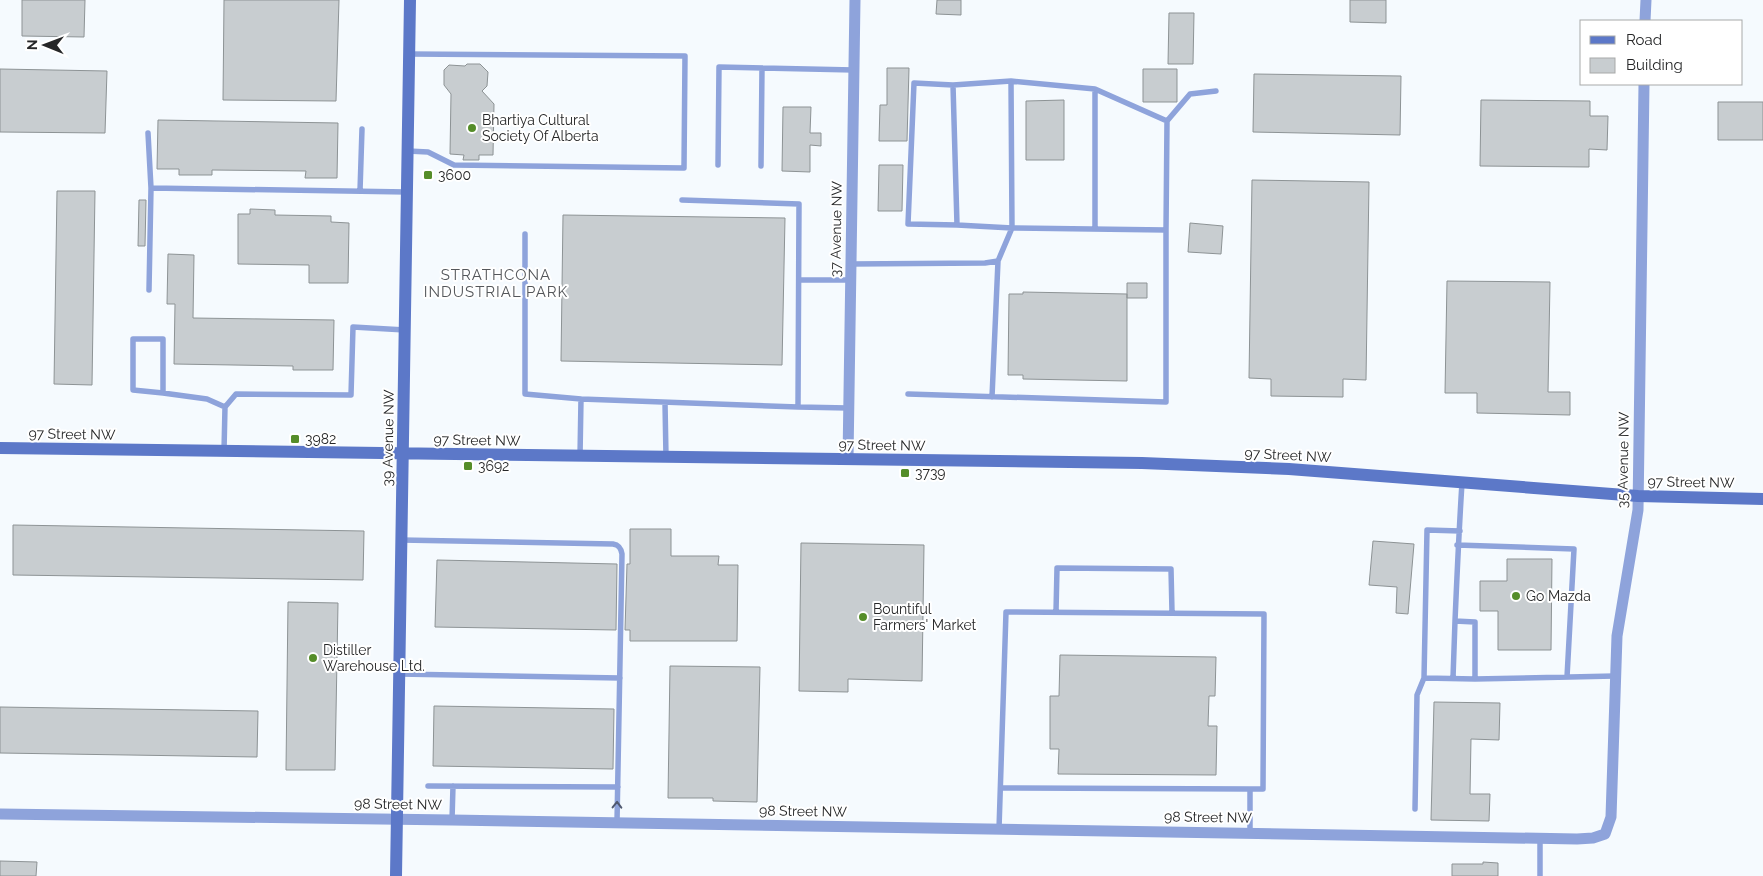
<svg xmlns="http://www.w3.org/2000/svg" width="1763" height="876" font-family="Raleway,sans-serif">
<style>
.building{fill:#c8cdd0;stroke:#8d9395}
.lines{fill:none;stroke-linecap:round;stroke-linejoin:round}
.lane{stroke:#8ea3db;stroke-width:5.5}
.street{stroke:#8ea3db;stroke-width:11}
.secondary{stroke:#5c78c8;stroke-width:12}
.oneway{stroke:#505970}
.poi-dot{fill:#558d29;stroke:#fff;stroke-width:2}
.labels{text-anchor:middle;stroke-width:4;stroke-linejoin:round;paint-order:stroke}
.poi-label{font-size:14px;fill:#262728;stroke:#fff;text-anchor:start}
.street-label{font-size:14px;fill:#262728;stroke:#fff}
.neighbourhood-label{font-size:15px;letter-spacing:1px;fill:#54575b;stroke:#fff}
</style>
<rect width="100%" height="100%" fill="#f5fafe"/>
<!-- building -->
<path class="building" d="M22,0h63l-1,37 -62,-1z
M224,0h115l-3,101 -113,-1z
M937,0h24v15l-25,-1z
M1350,0h36v23l-36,-1z
M1169,13h25l-1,51h-25z
M467,64h13l8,8 -1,14 -5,5 12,13 -1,51h-14v5h-16l1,-5 -14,-1 1,-60 -7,-9v-15l5,-5 16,1z
M887,68h22l-2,73h-28l1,-36h7z
M0,69l107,2 -2,62 -105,-1z
M1143,69h34v33h-34z
M1254,74l147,2 -1,59 -147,-3z
M1064,100v60h-38v-59z
M1481,100l109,1v15h18l-1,34 -18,-1v18l-109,-1z
M1718,102h45v38h-45z
M783,107h28l-1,26h11v13l-11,-1v27l-28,-1z
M158,120l180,3 -1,55h-32l1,-7 -94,-1v5h-33v-6h-22z
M879,165h24l-1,46h-24z
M1252,180l117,2 -3,198 -23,-1v18l-72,-1v-17l-22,-1z
M57,191h38l-3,194 -38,-1z
M139,200h7l-1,46h-7z
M250,209l25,1v5l56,1v6l18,1 -1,60h-39v-18l-71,-1v-50h12z
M563,215l222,3 -3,147 -221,-4z
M1190,223l33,3 -2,28 -33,-2z
M168,254l26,1 -1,63 141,2 -1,50h-40v-4l-119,-2 1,-60h-8z
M1447,281l103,1 -2,110h22v23l-93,-2v-20h-32z
M1127,283h20v15h-20z
M1023,292l104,2v87l-104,-2v-4h-15l1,-81h14z
M13,525l351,6 -1,49 -350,-5z
M630,529h41v27h48l-1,9h20l-1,76h-107v-11h-5l2,-66h3z
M1373,541l41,3 -6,70 -12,-1 1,-26 -28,-2z
M801,543l123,2 -2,136 -74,-2v13l-49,-1z
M1507,559h45l-1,91h-53v-39h-18v-30h27z
M437,560l180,4 -1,66 -181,-3z
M288,602l50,1 -3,167h-49z
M1060,655l156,2 -1,39h-6l-1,30h9l-1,49 -158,-1 1,-25h-9v-53h9z
M670,666l90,1 -3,135 -44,-1v-3h-45z
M1434,702l66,1 -1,37 -28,-1 -1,55h20l-1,27 -58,-1z
M434,706l180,3 -1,60 -180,-3z
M0,707l258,4 -1,46 -257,-4z
M0,861l37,1 -1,14h-36z
M1483,862l15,1v13h-46v-12h31z"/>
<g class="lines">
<!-- lane -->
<path class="lane" d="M953,85l4,140 -49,-1 6,-141 39,2 58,-4 84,8v140
M1095,89l72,32 -1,109
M1167,121l23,-27 26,-3
M148,133l3,55 -2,102
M408,151l20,1 26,13 230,3 1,-112 -276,-2
M718,165l1,-98 135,3
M761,166l1,-98
M151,188l256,4
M360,191l2,-62
M957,225l55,3 -1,-147
M525,234v160l56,5 -1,57
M851,264l134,-1 13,-2
M799,280h52
M163,393l-30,-3v-51h30v54l44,6 18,8
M908,394l258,8v-172l-154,-2 -14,33 -6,136
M581,399l217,8 1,-203 -117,-4
M665,403l1,54
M798,407l50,1
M224,451l1,-44 11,-13 115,1 2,-68 52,3
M1460,531l-33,-1 -3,148 51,1v-57l-20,-1c2,-46 4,-92 7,-138
M401,540l212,4c6,1 8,4 9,10l-5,268
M1457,545l117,4 -7,128
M1056,612l1,-44 114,1 1,43
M399,674l221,4
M1453,678l2,-57
M1475,679l140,-3
M428,786l190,1
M1001,788l249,1
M1415,809l2,-114 7,-17
M452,820l1,-34
M999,829l7,-217 258,2 -1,175h-13v44
M1540,876v-38"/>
<!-- street -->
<path class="street" d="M1645,21l1,-21
M848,459l7,-459
M0,814l452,6 1125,19 16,-1 12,-4 6,-17 6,-181 21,-126 6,-426"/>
<!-- secondary -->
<path class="secondary" d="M0,448l1142,15 147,6 349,27 125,3
M396,876l14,-876"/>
</g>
<!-- one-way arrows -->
<defs><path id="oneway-chevron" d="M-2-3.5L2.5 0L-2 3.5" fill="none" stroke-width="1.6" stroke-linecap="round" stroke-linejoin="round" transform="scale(1.25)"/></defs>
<use class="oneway" href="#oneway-chevron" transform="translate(617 805) rotate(-89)"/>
<!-- markers -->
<g class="poi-dot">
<circle cx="472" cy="128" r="5"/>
<rect x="423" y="170" width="10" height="10" rx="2.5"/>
<rect x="290" y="434" width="10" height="10" rx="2.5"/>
<rect x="463" y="461" width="10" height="10" rx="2.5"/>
<rect x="900" y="468" width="10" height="10" rx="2.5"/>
<circle cx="1516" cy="596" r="5"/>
<circle cx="863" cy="617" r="5"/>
<circle cx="313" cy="658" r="5"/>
</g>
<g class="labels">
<!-- poi labels -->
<g class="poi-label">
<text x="482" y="125">Bhartiya Cultural<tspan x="482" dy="16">Society Of Alberta</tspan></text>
<text x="438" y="180">3600</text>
<text x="305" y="444">3982</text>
<text x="478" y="471">3692</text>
<text x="915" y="478">3739</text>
<text x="1526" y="601">Go Mazda</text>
<text x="873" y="614">Bountiful<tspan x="873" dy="16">Farmers' Market</tspan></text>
<text x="323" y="655">Distiller<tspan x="323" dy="16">Warehouse Ltd.</tspan></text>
</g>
<!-- street labels -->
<g class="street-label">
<text transform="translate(836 229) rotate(-89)" y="5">37 Avenue NW</text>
<text transform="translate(72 434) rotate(1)" y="5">97 Street NW</text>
<text transform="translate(388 438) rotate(-89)" y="5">39 Avenue NW</text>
<text transform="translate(477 440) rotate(1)" y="5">97 Street NW</text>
<text transform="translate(882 445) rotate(1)" y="5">97 Street NW</text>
<text transform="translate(1288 455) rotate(3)" y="5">97 Street NW</text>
<text transform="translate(1623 460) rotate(-89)" y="5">35 Avenue NW</text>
<text transform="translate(1691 482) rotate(1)" y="5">97 Street NW</text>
<text transform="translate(398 804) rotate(1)" y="5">98 Street NW</text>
<text transform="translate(803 811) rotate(1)" y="5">98 Street NW</text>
<text transform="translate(1208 817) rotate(1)" y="5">98 Street NW</text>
</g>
<!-- neighbourhood labels -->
<g class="neighbourhood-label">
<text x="496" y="280">STRATHCONA<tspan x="496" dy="17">INDUSTRIAL PARK</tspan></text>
</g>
</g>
<!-- legend -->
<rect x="1580" y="20" width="162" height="65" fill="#ffffff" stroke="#a8a9a9"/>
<rect x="1590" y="36" width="25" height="8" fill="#5c78c8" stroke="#a8a9a9"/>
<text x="1626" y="45" font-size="15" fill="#262728">Road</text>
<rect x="1590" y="58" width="25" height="15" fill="#c8cdd0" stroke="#a8a9a9"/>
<text x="1626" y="70" font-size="15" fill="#262728">Building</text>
<!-- north arrow -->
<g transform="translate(45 45) rotate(271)" stroke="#ffffff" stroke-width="4" paint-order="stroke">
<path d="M0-4L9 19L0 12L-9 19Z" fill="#262728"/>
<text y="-8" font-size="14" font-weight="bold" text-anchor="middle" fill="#262728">N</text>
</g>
</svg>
